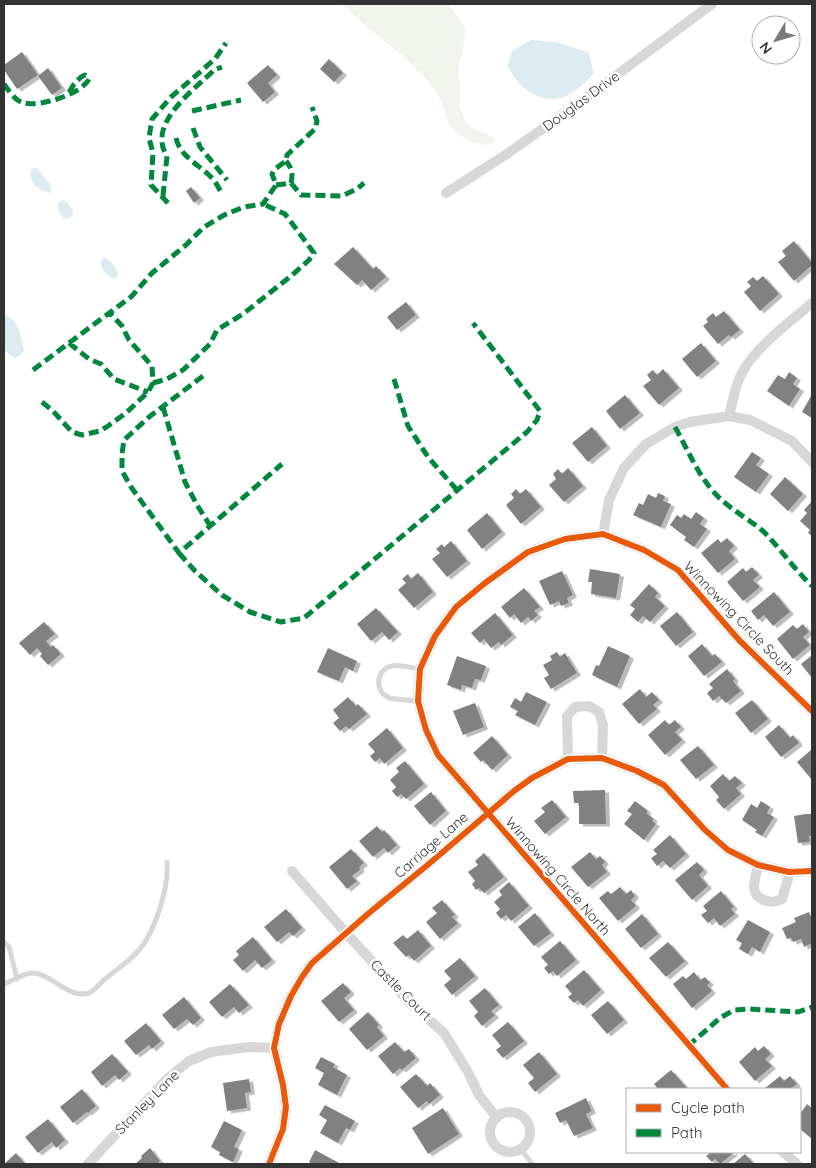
<svg xmlns="http://www.w3.org/2000/svg" width="816" height="1168" font-family="Quicksand,sans-serif">
<style>
.green{fill:#f1f5ed}
.water{fill:#ddebf3}
.building{fill:#818181;filter:url(#shadow)}
.lines{fill:none;stroke-linecap:round;stroke-linejoin:round}
.lane{stroke:#d7d7d7;stroke-width:5}
.street{stroke:#d7d7d7;stroke-width:10}
.quiet{stroke:#00873e;stroke-width:5;stroke-dasharray:10 5;stroke-linecap:butt}
.cycleway-casing{stroke:#fff;stroke-width:9}
.cycleway{stroke:#e8590c;stroke-width:6}
.labels{text-anchor:middle;stroke-width:5;stroke-linejoin:round;paint-order:stroke}
.street-label{font-size:14px;fill:#333;stroke:#fff}
</style>
<defs>
<filter id="shadow"><feDropShadow dx="4" dy="2.5" stdDeviation="0" flood-color="#0004"/></filter>
</defs>
<rect width="100%" height="100%" fill="#fff"/>
<!-- green -->
<path class="green" d="M339,4h107l4,2 16,23 -3,20 -5,22 3,22 -1,14 5,14 7,7 23,10v3c-2,2 -6,5 -10,4 -7,0 -22,-7 -28,-12 -11,-8 -13,-27 -19,-38 -17,-28 -47,-48 -72,-69 -9,-7 -15,-18 -27,-22z"/>
<!-- water -->
<path class="water" d="M531,40l25,2 32,10 6,21c-20,24 -43,37 -70,15 -7,-6 -12,-15 -17,-22l5,-15z
M37,168l14,18v7c-13,-3 -23,-8 -20,-24z
M63,200c6,4 10,8 10,15l-4,3 -5,1 -6,-8v-8z
M103,257c8,4 12,8 15,17l-2,4c-8,1 -13,-8 -16,-15z
M4,315c15,4 17,21 20,35l-4,6 -6,2 -10,-8z"/>
<!-- building -->
<path class="building" d="M22,52l16,23 -21,14 -13,-19v-5z
M329,59l14,14 -9,9 -14,-13z
M268,65l9,10 -9,8 7,9 -12,10 -16,-19z
M48,68l14,20 -10,7 -14,-19z
M191,187l9,11 -6,5 -8,-12z
M794,241l18,22v2l-18,16 -16,-19 8,-6 -4,-5z
M353,247l20,22 3,-3 10,11 -15,13 -9,-10 -5,5 -23,-21z
M763,276l16,18 -19,17 -16,-19 7,-6 -4,-4 6,-5 4,4z
M406,302l10,13 -19,15 -10,-13z
M724,311l16,19 -9,7 -2,-2 -11,9 -15,-18 5,-4 -2,-3 7,-6 3,4z
M701,343l15,18 -19,16 -15,-18z
M663,369l16,19 -20,17 -16,-19 8,-6 -4,-5 6,-5 4,5z
M789,372l8,6 -4,6 7,5 -11,17 -22,-15 11,-16 7,4z
M812,394v24l-10,-6z
M625,395l15,18 -20,16 -14,-18z
M592,427l15,19 -19,16 -16,-19z
M752,452l9,6 -5,7 13,9 -13,18 -22,-15z
M568,468l15,18 -19,16 -15,-17 7,-6 -3,-5 5,-5 4,5z
M785,477l18,17 -15,17 -18,-17z
M516,489l4,5 6,-5 15,18 -20,17 -15,-19 8,-7 -3,-4z
M658,493l7,3 -2,5 8,3 -10,23 -28,-12 6,-12 4,2 5,-11 8,4z
M812,501v35l-4,-3 2,-3 -10,-9 7,-8 -3,-3z
M696,512l8,6 -4,6 7,5 -13,18 -10,-7 2,-3 -16,-12 7,-10 4,3 3,-4 7,5z
M487,513l15,19 -20,17 -15,-19z
M727,538l7,8 -5,5 6,8 -17,14 -17,-20 17,-14 3,4z
M451,541l16,20 -20,16 -15,-18 8,-6 -4,-4 6,-5 2,3z
M752,567l7,8 -6,5 7,7 -17,14 -16,-19 16,-14 3,4z
M590,569l30,5 -4,24 -25,-4 1,-12h-4z
M562,571l11,24 -6,3 2,5 -8,3 -2,-5 -9,4 -11,-24z
M418,573l15,19 -19,16 -16,-18 8,-7 -4,-4 6,-5 3,5z
M649,584l9,9 -3,4 10,9 -15,16 -7,-6 -5,6 -8,-7 5,-6 -5,-4z
M524,588l16,19 -6,4 4,4 -7,6 -3,-4 -7,6 -7,-9 -4,4 -9,-11z
M774,592l16,20 -17,14 -9,-11 -6,5 -7,-9z
M376,608l22,24 -9,8 -7,-8 -11,9 -14,-17z
M677,612l16,20 -17,14 -16,-20z
M495,613l18,22 -12,10 -2,-3 -8,6 -7,-9 -4,4 -9,-10z
M44,622l11,12 -9,7 5,6 2,-2 8,9 -13,11 -8,-9 2,-2 -5,-6 -7,7 -11,-12z
M803,624l6,8 -6,5 7,8 -17,14 -16,-20 16,-14 4,4z
M702,644l10,12 3,-2 7,8 -18,14 -16,-20z
M608,646l22,10 -13,31 -25,-12 4,-10 3,1z
M328,648l29,13 -4,10 -8,-4 -6,14 -22,-9z
M557,652l3,5 5,-4 12,20 -26,16 -7,-11 5,-3 -6,-10 9,-5 -2,-4z
M457,656l29,10 -5,14 -6,-1 -3,9 -10,-3 -1,5 -14,-5z
M811,656l1,2v20l-11,-14z
M727,669l8,10 -2,2 8,10 -15,12 -7,-7 -6,5 -6,-8 6,-5 -4,-4z
M640,689l6,8 6,-5 7,8 -6,5 4,4 -18,15 -17,-20z
M526,692l21,10 -12,23 -20,-10 3,-4 -8,-4 5,-9 6,4z
M348,697l8,9 2,-2 9,10 -18,15 -3,-3 -6,5 -7,-8 6,-5 -6,-8z
M752,700l16,19 -17,14 -16,-20z
M475,703l9,24 -21,8 -10,-24z
M665,720l4,5 6,-5 6,7 -6,5 7,8 -17,15 -17,-20z
M779,725l11,13 3,-3 6,8 -18,14 -16,-20z
M387,728l16,20 -19,16 -4,-6 -5,4 -5,-6 5,-4 -7,-8z
M492,736l16,19 -16,15 -9,-10 -2,2 -8,-9z
M698,746l16,19 -18,14 -16,-19z
M811,750l1,1v29l-15,-18z
M405,761l19,23 -18,15 -5,-5 -4,3 -5,-6 4,-4 -6,-7 9,-8 -3,-4z
M723,774l6,7 6,-5 7,7 -6,5 5,6 -17,15 -8,-9 3,-3 -9,-11z
M605,790l1,34h-27v-21h-5l-1,-12z
M431,792l15,19 -16,14 -16,-19z
M552,800l14,17 -21,17 -11,-13 11,-9 -4,-4z
M635,801l13,10 -2,2 8,6 -2,2 4,3 -12,16 -20,-16 8,-10 -5,-3z
M761,801l9,6 -3,6 7,4 -12,19 -7,-4 2,-2 -15,-10 9,-16 6,4z
M806,814h6v22h-3l1,6 -12,1 -4,-27z
M377,826l5,6 2,-2 13,15 -9,8 -4,-5 -11,9 -14,-16z
M670,835l16,19 -16,14 -7,-7 -6,5 -6,-8 6,-4 -4,-4z
M351,849l13,14 -5,4 2,2 -9,7 5,5 -10,8 -18,-22z
M590,852l6,7 4,-3 5,6 -3,3 5,7 -19,15 -17,-20z
M484,853l20,24 -20,16 -5,-5 -3,2 -4,-6 3,-3 -7,-9 10,-7 -3,-4z
M697,862l7,8 -5,5 9,11 -16,14 -17,-20z
M509,882l20,24 -18,15 -5,-6 -5,4 -5,-6 4,-4 -6,-7 8,-7 -3,-4z
M620,887l6,7 5,-4 4,6 -4,4 5,6 -18,15 -19,-23 9,-7 3,3z
M721,891l13,16 -3,2 4,5 -15,12 -6,-8 -6,5 -7,-8 6,-4 -4,-5z
M442,900l13,15 -3,2 6,6 -18,16 -14,-17 11,-9 -5,-5z
M286,909l16,19 -9,8 -4,-4 -12,10 -13,-15z
M809,912l3,7v16l-1,1 1,7 -8,4 -3,-8 -8,3 -2,-4 -4,1 -5,-11 14,-6 -2,-4z
M535,913l16,20 -17,13 -16,-19z
M642,914l16,20 -17,14 -16,-19z
M748,920l22,12 -10,20 -8,-5 -4,7 -9,-5 3,-6 -6,-3z
M418,930l13,16 -17,15 -5,-6 -3,2 -13,-14 10,-8 4,4z
M253,937l19,23 -10,8 -7,-8 -12,11 -10,-11 6,-5 -3,-4z
M560,941l16,19 -19,16 -4,-5 -4,3 -5,-6 4,-3 -7,-8z
M668,942l17,19 -19,16 -17,-19z
M460,958l15,18 -23,19 -8,-10 7,-6 -7,-8z
M584,970l17,20 -18,16 -5,-6 -4,3 -6,-6 4,-3 -7,-8z
M694,972l6,8 5,-3 5,6 -3,2 5,6 -20,17 -19,-24 10,-8 3,3z
M343,983l8,9 -7,6 10,12 -15,12 -18,-21z
M230,984l19,21 -10,8 -5,-6 -12,10 -13,-15z
M485,988l14,17 -8,6 4,4 -13,11 -8,-10 4,-4 -9,-11z
M184,997l17,21 -8,7 -6,-6 -13,10 -12,-14z
M608,1001l16,19 -17,14 -16,-19z
M368,1012l11,13 -2,2 7,9 -17,14 -18,-21z
M508,1022l16,19 -21,17 -7,-8 5,-4 -9,-11z
M146,1023l15,18 -9,8 -3,-4 -13,10 -12,-14z
M395,1042l9,10 5,-3 7,9 -14,12 -2,-2 -7,6 -15,-18z
M764,1046l7,8 -6,5 7,7 -17,15 -16,-19 16,-15 3,4z
M539,1052l18,22 -22,18 -7,-9 6,-5 -11,-13z
M112,1054l16,18 -9,8 -4,-5 -13,11 -11,-14z
M321,1057l14,7 -2,3 14,8 -10,20 -19,-10 6,-12 -9,-5z
M671,1070l17,19h-30l-4,-5z
M416,1074l11,12 3,-3 10,12 -11,9 -2,-3 -9,7 -18,-21z
M780,1076l4,5 6,-5 7,8 -7,5h-26z
M249,1079l2,13 -6,1 2,15 -20,3 -4,-28z
M82,1089l14,17 -8,7 -1,-1 -14,11 -13,-16z
M586,1098l6,13 -6,3 7,14 -19,8 -8,-16 -6,3 -5,-10z
M807,1104l5,4v31l-12,-10v-15z
M325,1105l30,16 -5,9 -4,-2 -8,15 -18,-10 7,-13 -8,-5z
M443,1108l16,26 -31,20 -16,-26z
M48,1119l17,21 -9,8 -4,-6 -14,11 -13,-16z
M224,1121l18,9 -8,17 5,2 -6,13 -14,-7 1,-3 -9,-5z
M150,1148l10,13 -3,3h-22l7,-6 -1,-2z
M315,1150l26,14h-28l-4,-2z
M709,1152h26l-15,12 -5,-5 -3,3 -6,-6 4,-3z
M16,1153l9,11h-21z
M745,1154l9,10h-21z"/>
<g class="lines">
<!-- lane -->
<path class="lane" d="M418,701c-9,-1 -19,-1 -28,-3 -16,-5 -15,-29 2,-32 8,-2 19,2 28,3
M4,942l5,5 8,32
M4,984c8,-3 20,-11 28,-11 20,0 35,26 57,20 5,-2 12,-11 17,-15 13,-10 28,-20 37,-33 14,-21 26,-58 24,-83
M521,1149l11,15"/>
<!-- street -->
<path class="street" d="M446,193l61,-39 91,-65 114,-85
M729,416c4,-15 6,-32 14,-45 15,-26 46,-48 69,-68
M603,534l6,-34 15,-32 22,-24 29,-17 15,-5 39,-6 21,4 42,21 20,21
M568,759l-1,-43 8,-9 14,-1 10,6 4,13 -1,33
M758,865c-1,7 -4,14 -4,21 0,14 17,19 28,13l8,-27
M292,871l54,62 65,71 33,29 24,39 11,23 18,23
M727,1089l-289,-334 -12,-25 -8,-29 2,-32 15,-33 21,-29 29,-24 43,-31 37,-13 38,-5 41,16 34,20 61,70 73,71
M490 1132a20 20 0 1 1 40 0a20 20 0 1 1-40 0Z
M783,1152l14,12
M88,1164l78,-84 23,-19 22,-9 37,-5 26,1
M269,1164l14,-35 3,-22 -3,-22 -9,-37 5,-24 12,-28 11,-19 10,-14 57,-50 61,-50 84,-72 18,-13 36,-19 34,-1 35,13 27,14 41,45 23,20 30,15 31,7 23,-1"/>
<!-- quiet -->
<path class="quiet" d="M4,84c5,7 11,17 20,19 16,4 58,-9 65,-24l-4,-4 -4,2 -7,7 -6,10
M192,111l49,-11
M193,128l7,19 27,33
M176,138c4,19 24,27 36,40 4,4 6,9 9,14
M291,183l10,12 41,1 15,-7 7,-6
M276,185l15,-2c2,-9 1,-15 -5,-22
M163,196l4,-40c-21,-32 27,-66 47,-86l8,-3
M168,203l-17,-18 2,-32 -4,-15 3,-19 19,-22 44,-38 11,-16
M69,343l20,16 12,5 13,15 34,13
M33,370l99,-74 20,-23 34,-28 18,-18 20,-12 20,-8 19,-3 13,-19 -4,-11 3,-5 11,-8 1,-6 28,-26 2,-8 -5,-14
M203,376l-54,41 -25,23 -2,14v17l9,16 48,66 103,-89
M394,379l14,47 20,31 29,33
M153,383l14,-4 16,-9 27,-26 7,-14 26,-16 48,-38 18,-16 5,-7 -29,-39 -22,-10
M42,402l11,9 19,21 10,3 18,-4 8,-5 18,-13 22,-21 5,-9 -1,-17 -23,-26 -7,-14 -12,-13
M163,407l22,75 12,23 14,22
M675,427c12,21 21,44 37,63 14,17 34,27 51,41 17,17 31,38 49,55
M179,553l16,18 27,24 28,17 31,10 23,-4 223,-186 10,-12 3,-9 -67,-88
M688,1046l32,-28 14,-8 15,-1 49,3 14,-5"/>
<defs>
<path id="cycleway" d="M727,1089l-289,-334 -12,-25 -8,-29 2,-32 15,-33 21,-29 29,-24 43,-31 37,-13 38,-5 41,16 34,20 61,70 73,71
M269,1164l14,-35 3,-22 -3,-22 -9,-37 5,-24 12,-28 11,-19 10,-14 57,-50 61,-50 84,-72 18,-13 36,-19 34,-1 35,13 27,14 41,45 23,20 30,15 31,7 23,-1"/>
</defs>
<!-- cycleway casing -->
<use href="#cycleway" class="cycleway-casing"/>
<!-- cycleway -->
<use href="#cycleway" class="cycleway"/>
</g>
<g class="labels">
<!-- street labels -->
<g class="street-label">
<text transform="translate(581 101) rotate(-36)" y="5">Douglas Drive</text>
<text transform="translate(739 618) rotate(46)" y="5">Winnowing Circle South</text>
<text transform="translate(431 845) rotate(-41)" y="5">Carriage Lane</text>
<text transform="translate(558 876) rotate(49)" y="5">Winnowing Circle North</text>
<text transform="translate(401 990) rotate(45)" y="5">Castle Court</text>
<text transform="translate(147 1102) rotate(-45)" y="5">Stanley Lane</text>
</g>
</g>
<!-- border -->
<rect width="816" height="1168" fill="none" stroke="#333333" stroke-width="10"/>
<!-- legend -->
<rect x="626" y="1088" width="175" height="65" fill="#ffffff" stroke="#adadad"/>
<rect x="636" y="1104" width="25" height="8" fill="#e8590c" stroke="#adadad"/>
<text x="671" y="1113" font-size="15" fill="#333333">Cycle path</text>
<rect x="636" y="1129" width="25" height="8" fill="#00873e" stroke="#adadad"/>
<text x="671" y="1138" font-size="15" fill="#333333">Path</text>
<!-- north arrow -->
<g transform="translate(776 40) rotate(232)"><circle r="24" fill="#ffffff" stroke="#adadad"/>
<path d="M0-4L9 19L0 12L-9 19Z" fill="#7a7a7a"/>
<text y="-8" font-size="14" font-weight="bold" text-anchor="middle" fill="#333333">N</text>
</g>
</svg>
